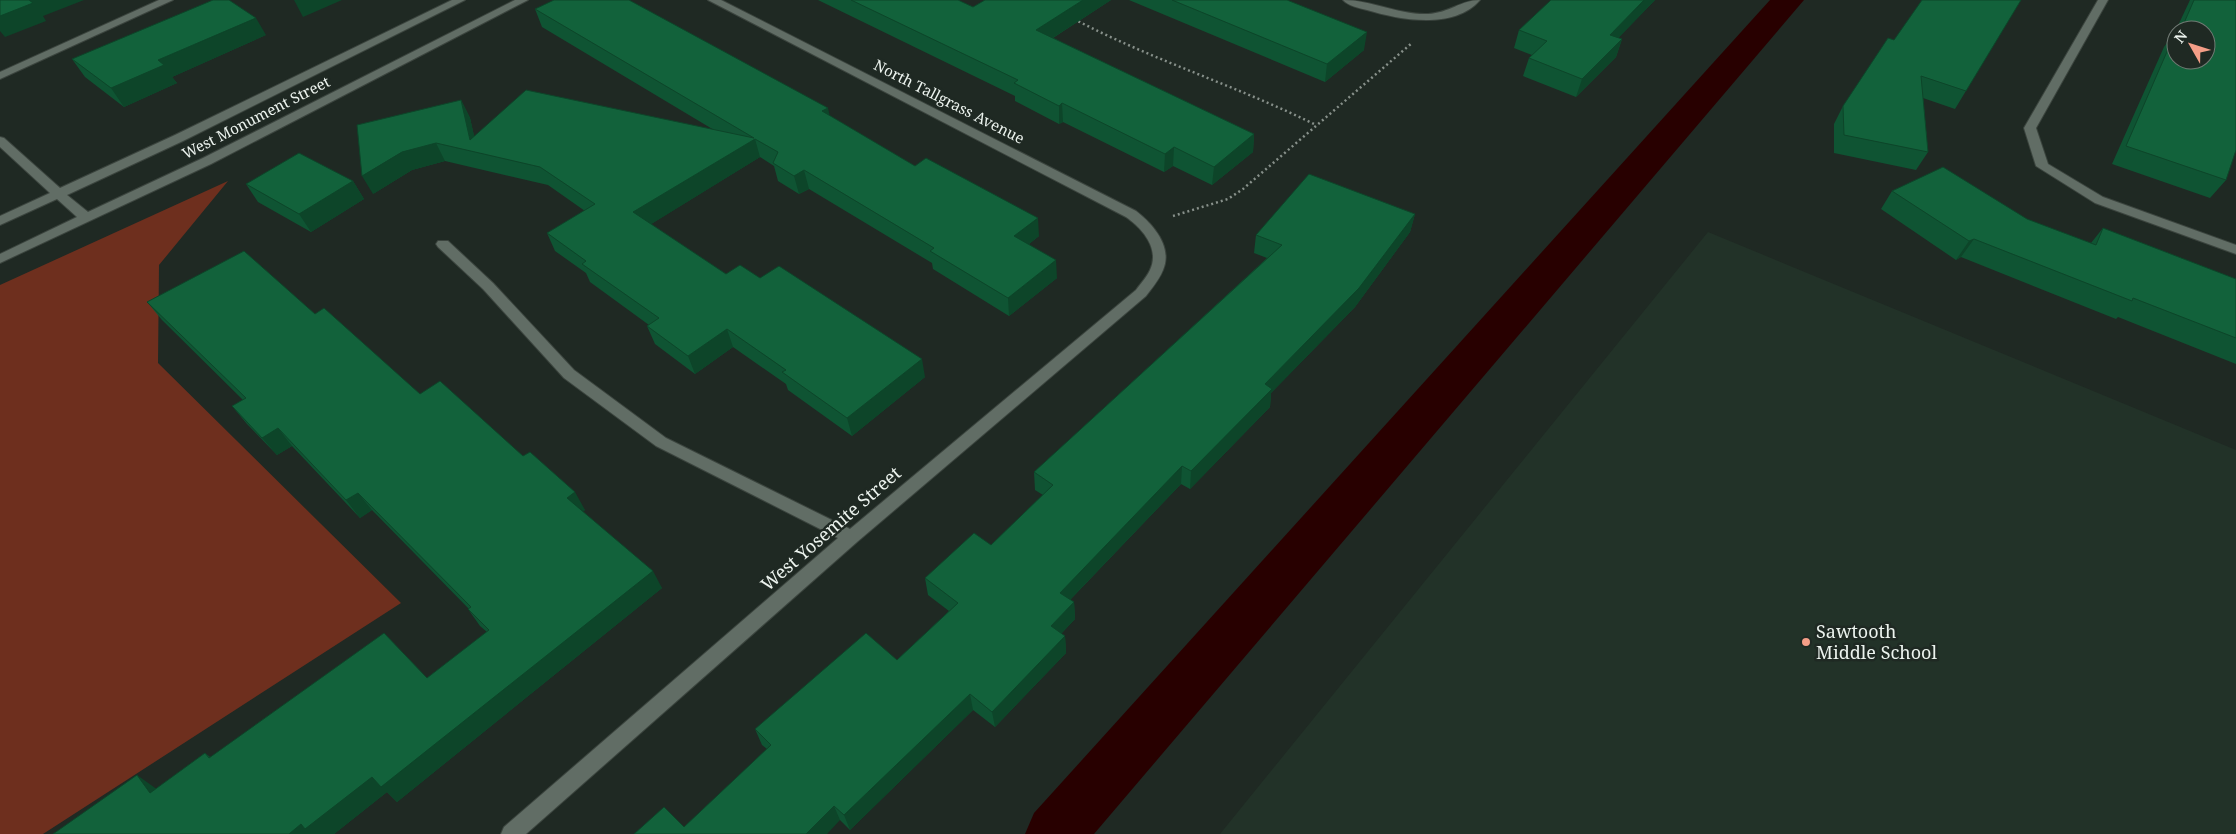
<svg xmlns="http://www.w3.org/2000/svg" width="2236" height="834" font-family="'Noto Serif',serif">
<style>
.built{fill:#223228}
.green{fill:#6e2f1e}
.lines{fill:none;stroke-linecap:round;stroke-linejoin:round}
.canal{fill:#280000;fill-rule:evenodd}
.minor-casing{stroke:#3b443e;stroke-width:2}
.path{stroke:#87908a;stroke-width:2.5;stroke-dasharray:2 3;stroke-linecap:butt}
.minor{fill:#616d65;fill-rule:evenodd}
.wall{fill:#0f5433;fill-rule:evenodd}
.shaded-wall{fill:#0d4529}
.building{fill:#12623b;stroke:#0d4529}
.poi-dot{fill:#f49e87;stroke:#1f2923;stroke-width:2}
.labels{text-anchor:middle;stroke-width:5;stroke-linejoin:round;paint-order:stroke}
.far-street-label{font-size:15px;fill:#ecf3ee;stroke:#1f2923}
.street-label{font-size:18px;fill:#ecf3ee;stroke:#1f2923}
.poi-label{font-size:18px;fill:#ecf3ee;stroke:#1f2923;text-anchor:start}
</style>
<rect width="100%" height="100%" fill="#1f2923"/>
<!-- built -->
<path class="built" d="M1708,232l528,218v384h-1016z"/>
<!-- green -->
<path class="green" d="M228,181l-69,84 -1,98 243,240 -358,231h-43v-549z"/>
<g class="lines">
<!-- canal -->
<path class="canal" d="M1770,0h34l-710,834h-69l9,-21z"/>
<defs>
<path id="minor" d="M159,0h14l-173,79v-7z
M452,0h13l-282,141 -116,54 21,17 115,-54 312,-158h13l-317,164 -211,99v-9l77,-37 -20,-18 -57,26v-9l50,-23 -50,-46v-10l4,1 56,50 115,-53z
M708,0h13l415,211c17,13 37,36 27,59 -4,10 -11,18 -17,26l-289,246 -331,292h-25l3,-7 334,-289 -182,-92 -92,-68 -81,-89 -45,-42 -2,-3 2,-3h10l45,42 81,87 92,68 184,91 286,-239c5,-7 11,-13 14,-20 10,-21 -7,-41 -24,-53z
M1343,0c29,0 55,15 85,14 21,-1 33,-14 52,-14 -26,30 -80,20 -113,10 -8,-2 -19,-4 -24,-10z
M2098,0h10l-72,128 12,36 55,33 133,48v9l-141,-51 -59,-37 -12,-38z"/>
</defs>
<!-- minor casing -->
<use href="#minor" class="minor-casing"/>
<!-- path -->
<path class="path" d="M1074,19c78,41 163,67 242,106
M1173,216l55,-17 15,-10 169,-146"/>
<!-- minor -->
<use href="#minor" class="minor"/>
</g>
<!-- wall -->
<path class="wall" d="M818,0h140l15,7 12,-7h126l-58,38 201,96 -1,18 -41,33 -39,-19 -9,6 -101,-50 -4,2 -44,-23v-5z
M1129,0h158l77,50 -39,32z
M1655,0l-37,38 4,1 -6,18 -40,40 -53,-21 6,-18 3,-3 -18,-7 5,-18z
M2021,0l-66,109 -32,-11 5,54 -12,18 -82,-17v-29l9,-18 51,-66z
M2190,0h46l-10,180 -16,18 -98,-34 52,-117 11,-15zM2176,30h30l-30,30z
M535,9l295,107 85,50 124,70 -10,8 28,34 -48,38 -76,-47 -1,-6 -123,-74 -10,5 -21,-13 -4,-15 -14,-9 -109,67 75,50 34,4 165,99 -73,59 -64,-46 -2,-6 -53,-37 -38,27 -40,-30 -8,-18 2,-1 -59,-43 -4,-9 -31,-22 -8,-18 38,-22 -37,-26 -103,-24 -33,9 -39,24 88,-94 9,18 4,18 240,-6 -172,-103z
M266,35l-94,42 5,6 -53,24 -39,-30 -13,-18z
M353,181l11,18 -53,33 -53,-30 -12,-18z
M1892,191l135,28 64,24 12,-15 133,51v85l-118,-47 -2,2 -155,-62 -5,3 -75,-51z
M1415,214l-5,18 -55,75 -84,86 -1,14 -80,82 -9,-5 -111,116 4,2 1,17 -14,15 4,2 1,17 -71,74 -22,-17 -123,120 -10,-10 -156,7 83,-78 -5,-4 -7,-16 142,-69 52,-49 -21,-16 -3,-17 66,-33 52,-50 -8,-5 -1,-18 233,-214 -13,-5 2,-18z
M147,302l168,12 105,80 103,62 62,54 -3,2 80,76 -265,214 -10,-10 -53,42h-281l103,-45 49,-36 5,4 217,-79 60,-46 -7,-6 -12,-17h1l-97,-99 -12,8 -68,-72 -15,9 -30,-31 -15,-18 11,-6 -81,-80z"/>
<!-- shaded-wall -->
<path class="shaded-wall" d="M29,0h55l-41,16 3,5 -41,16 -5,-6v-15z
M294,0h48l-39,17z
M1083,0h28l-74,48 -1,-18z
M1644,0h11l-51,53 6,-18z
M256,18l10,17 -94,42 5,6 -53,24 -13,-19 47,-28z
M1367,32l-3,18 -39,32 2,-18z
M1622,39l-6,18 -40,40 6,-18z
M461,100l9,18 8,35 -8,-13z
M1062,103l1,19 -4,2v-18z
M828,108l4,18 -10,-15z
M1254,134l-1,18 -41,33 2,-18z
M755,139l5,18 -120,74 -7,-19z
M436,143l9,18 -33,9 -39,24 -11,-18 40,-24z
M1174,147l-1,19 -9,6 1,-18z
M804,170l5,19 -10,5 -5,-18z
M353,181l11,18 -53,33 -12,-18z
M1415,214l-5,18 -55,75 -84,86 -1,14 -80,82 1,-18 74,-87z
M1038,218l1,18 -23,18 -2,-18z
M1974,239l-13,18 -5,3 13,-19z
M1056,260l1,18 -48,38 -1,-18z
M727,329l6,18 -38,27 -7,-18z
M922,359l3,18 -73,59 -5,-18z
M278,428l14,18 -15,9 -15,-17z
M1182,466l-1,18 -120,125 -1,-16z
M575,492l10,18 -8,6 -10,-18z
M358,493l14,17 -12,8 -14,-18z
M653,571l9,17 -265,214 -10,-10 -53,42h-45l12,-10 71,-47z
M1074,602l1,17 -23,24 -1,-17z
M1065,636l1,17 -71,74 -3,-15z
M970,694l3,16 -123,120 -6,-15z
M137,775l21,15 -8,3z
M834,806l6,14 -13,14h-21z"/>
<!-- building -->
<path class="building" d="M0,0h29l4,3 -33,13z
M213,0h16l27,18 -98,42 6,5 -53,23 -39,-29z
M554,0h75l199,108 -6,3 93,55 11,-8 112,60 -24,18 42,24 -48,38 -78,-47 4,-3 -130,-78 -10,6 -21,-13 5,-11 -23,-13 -122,73 93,62 14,-9 20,13 19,-12 143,93 -75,59 -65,-46 4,-2 -59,-41 -39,27 -41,-30 12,-8 -77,-54 4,-3 -39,-28 48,-29 -55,-37 -104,-24 -34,9 -40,24 -5,-51 104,-25 9,40 56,-50 228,48 -219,-129z
M851,0h107l15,7 12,-7h98l-47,30 218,104 -40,33 -40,-20 -9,7 -103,-51 -3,3 -45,-23 4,-3z
M1172,0h115l80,32 -40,32z
M1551,0h93l-34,35 12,4 -40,40 -53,-21 18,-17 -28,-11z
M1922,0h99l-55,91 -45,-15 7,76 -84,-17 -1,-29 45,-68 6,2z
M2194,0h42v150l-10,30 -100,-34 50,-115v29h30v-30h-25z
M299,153l54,28 -54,33 -53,-30z
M1943,167l84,52 69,26 7,-17 133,51v59l-103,-40 -1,3 -158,-62 -5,2 -77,-50z
M1309,174l106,40 -56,74 -94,96 7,5 -81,82 -9,-5 -122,127 14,9 -23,24 14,10 -73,76 -22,-18 -126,121 -10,-9 -28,28h-172l30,-27 20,20 87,-82 -16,-16 111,-96 31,27 61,-57 -33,-25 49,-45 17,12 62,-60 -19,-13 248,-227 -26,-10z
M244,251l71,63 9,-6 96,86 20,-13 83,75 7,-4 45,40 -8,6 86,73 -272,216 -9,-10 -67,52 -4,-5 -12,10h-236l84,-59 13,18 55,-40 4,5 175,-125 43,45 62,-48 -21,-21 3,-2 -113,-114 -12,7 -68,-72 -16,10 -30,-32 14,-8 -99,-96z"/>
<!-- markers -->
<circle class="poi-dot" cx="1806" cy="642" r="5"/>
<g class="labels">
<!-- far-street labels -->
<g class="far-street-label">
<text transform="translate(949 102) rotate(27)" y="5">North Tallgrass Avenue</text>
<text transform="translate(256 118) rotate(-27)" y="5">West Monument Street</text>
</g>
<!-- street labels -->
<g class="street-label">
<text transform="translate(831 529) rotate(-41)" y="6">West Yosemite Street</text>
</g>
<!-- poi labels -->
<g class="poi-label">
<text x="1816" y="638">Sawtooth<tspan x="1816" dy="21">Middle School</tspan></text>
</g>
</g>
<!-- north arrow -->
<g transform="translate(2191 45) rotate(309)"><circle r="24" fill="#1f2923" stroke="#717a74"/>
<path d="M0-4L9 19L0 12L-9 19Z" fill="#f49e87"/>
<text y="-8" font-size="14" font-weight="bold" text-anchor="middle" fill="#ecf3ee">N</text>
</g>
</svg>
